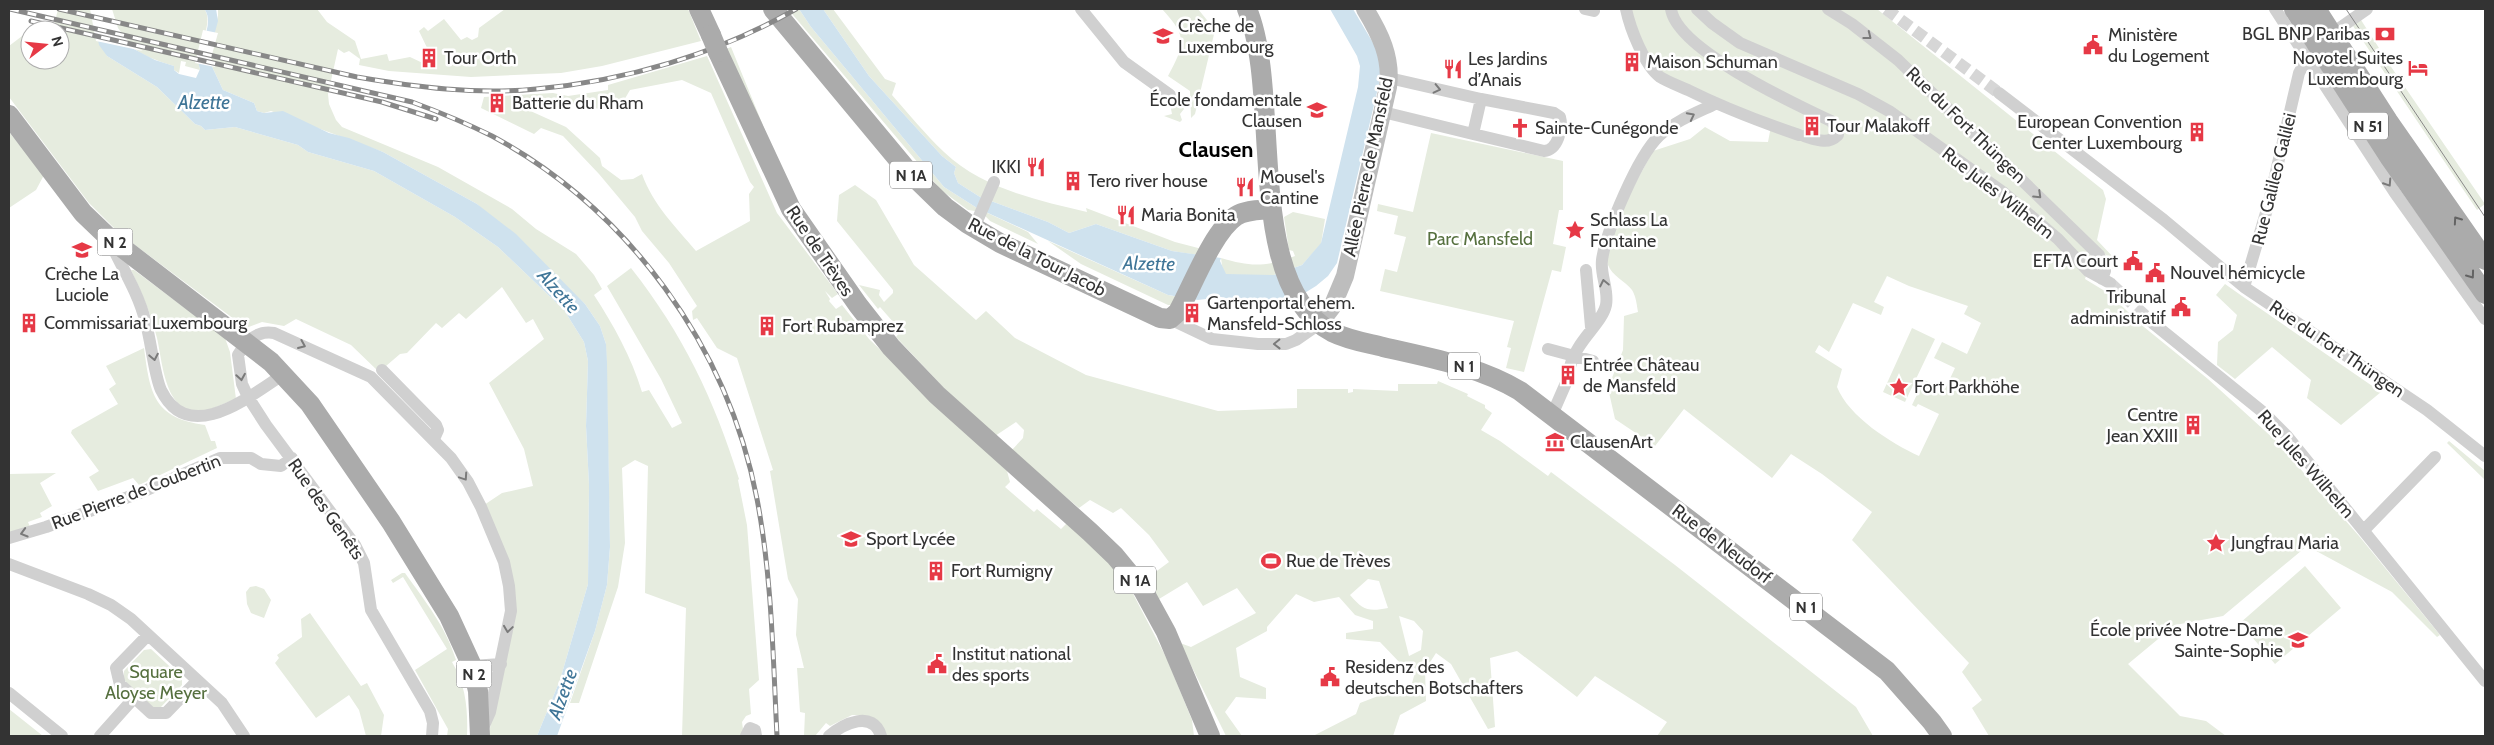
<svg xmlns="http://www.w3.org/2000/svg" width="2494" height="745" font-family="Cabin,sans-serif">
<style>
.green{fill:#e6ecdf;fill-rule:evenodd}
.water{fill:#cfe2ee}
.pier{fill:#fff}
.lines{fill:none;stroke-linecap:round;stroke-linejoin:round}
.street-tunnel{stroke:#d6d6d6;stroke-width:12;stroke-dasharray:12 6;stroke-linecap:butt}
.street{stroke:#d0d0d0;stroke-width:12}
.secondary{stroke:#bdbdbd;stroke-width:18}
.primary{stroke:#ababab;stroke-width:20}
.tram{stroke:#888;stroke-width:1}
.rail-casing{stroke:#888;stroke-width:5}
.rail{stroke:#fff;stroke-width:3;stroke-dasharray:9;stroke-linecap:butt}
.primary-bridge{stroke:#ababab;stroke-width:20}
.oneway{stroke:#7a7a7a}
.oneway2{stroke:#636363}
.labels{text-anchor:middle;stroke-width:5;stroke-linejoin:round;paint-order:stroke}
.shield{fill:#fff;stroke:#707070;stroke-width:1}
.shield-label{font-size:16px;font-weight:bold;fill:#333}
.poi-label{font-size:18px;fill:#333;stroke:#fff;text-anchor:start}
.street-label{font-size:18px;fill:#333;stroke:#fff}
.park-label{font-size:18px;fill:#56703f;stroke:#fff}
.water-label{font-size:19px;font-style:italic;fill:#3f7597;stroke:#fff}
.district-label{font-size:22px;font-weight:bold;fill:#000;stroke:#fff}
</style>
<rect width="100%" height="100%" fill="#fff"/>
<!-- green -->
<path class="green" d="M58,9h34l15,47 50,31 38,37 6,2 4,4 30,-3 63,18 10,7 66,19 81,46 43,30 66,63 20,32 4,19 -2,65 3,59 -1,99 -28,96 -23,56h-48l20,-150 -28,-79 21,-14 31,-7 -9,-37 -35,-66 55,-44 -11,-20 -7,4 -24,-36 -36,32 -7,-6 -17,15 -6,-5 -29,30 -7,1 -21,18 -28,-27 -55,-26 -12,7 -22,-4 -16,6 -127,-95 -30,-30 -80,-106v-51l21,-16v30h30v-30h-7z
M109,9l96,1c9,14 -10,41 -5,60l-15,-4 1,-4 -5,-1 -2,12 -5,-3v-4c-36,-11 -53,-20 -65,-57z
M218,9h99l10,13 28,19 6,18 26,-5 2,7 21,-4 17,8 9,-4 -6,-7 -11,-23 5,-4 4,4 16,-12 17,21 6,-3 5,3 6,-3 1,-9 26,-19h183l13,32 -99,25 -41,7 -90,4 -82,-6 -30,-6 1,-6 -11,-8 -5,2 -6,-4 -10,45 1,10 7,16 6,7 96,40 74,42 24,20 40,25 18,21 8,14 -8,6c20,31 37,61 48,97l7,-2 23,38 10,-5 -21,-44 -54,-93 24,-18c52,66 83,131 108,211l-1,1 9,45 12,155 -10,9 2,25 -5,2 -4,6 2,14h-62l4,-128 -41,-15 3,-127 -13,-6 -13,8 3,75 -7,44 -39,116h-9l25,-72 12,-46 3,-38 -4,-203 -6,-18 -15,-22 -108,-100 -94,-52 -112,-41 -7,2 -7,-2 -3,-8 -31,-13 -15,-32 10,-42z
M788,9h11l12,18 133,160 33,21 51,24 10,12 -48,-23c-7,-8 -11,-10 -22,-11l-27,-20z
M823,9h10l52,70 11,4 -4,12c17,19 33,39 52,57 39,37 93,48 143,60l-1,-4 89,34 27,7 -4,6 -26,-4 -76,-27 -27,9 -21,-11 -68,-25 -22,-14 -4,-10 2,-6 -14,-11 -73,-80z
M1162,9h36l17,21 -20,84 -4,4 -1,-27 -22,-15c17,-32 20,-39 -6,-67z
M1626,9h251l226,181 3,9 -9,41 17,18 -1,11 -5,-12 -12,-12 -11,34 23,14 36,34 64,52 67,61 84,96 81,99 -3,2 -45,-45 -85,-46 -84,70 -48,9 -47,39 52,52 26,5 20,15h-237l-17,-28 10,-8 -20,-28 7,-9 -117,-123 20,-28 -50,-38 -31,-20 -19,24 -88,-69 -29,37 -40,-27 -7,-31 15,-38 1,-34 14,-4c-1,-6 -2,-16 -6,-22 -7,-9 -20,-14 -24,-25 -8,-19 34,-94 45,-114l37,-12 15,-12 25,14 38,1 3,-16 -111,-49zM1887,276l22,10 59,20 -4,8 17,9 -14,31 -25,-12 -8,16 21,10 -10,21 -21,-9 -12,25 4,2 2,-3 21,10 -20,42c-28,-13 -70,-39 -82,-69l5,-18 -27,-17 4,-7 10,7 24,-49 28,12 3,-8 -10,-5z
M2361,20l18,28 -8,5 -18,-27z
M731,47l60,147 -67,-144z
M707,56l70,157 61,81 -6,4 -7,-7 5,8 -1,2 7,8 6,-4 27,34 138,132 3,11 -5,5 29,25 3,-3 24,20 6,-6 43,38 21,29 36,69 25,61 2,16h-307l-23,-21h-12l-22,11 -4,-3 -11,13h-11l1,-23 -5,-1 -3,-44h7l-8,-33 2,-36 -10,-20 -18,-108 3,-1 -36,-112 -20,-10 -20,-30 -4,2 -1,-9 5,-5 -28,-43 -27,-32 -7,-14 -36,-43 -36,-38 -22,-8 -7,6 -53,-26 3,-11 69,-4 15,3 40,-6v-5zM682,80l29,13 39,89 4,5 -5,7 1,27 -54,30c-20,-24 -43,-46 -54,-77l-9,5 -12,1 -19,-14 -2,-8 -34,-31 -40,-18 2,-5c9,-1 19,-3 28,-3 23,1 41,13 64,6l10,-17z
M2385,58l100,146 -8,6 -99,-147z
M1179,101l5,8 -4,5 2,6 -2,2 -16,-6 8,-2 -1,-5 3,-6z
M9,132l35,43 -8,15 -27,18z
M1431,133l132,28v49h-4l-6,34 13,3 -5,25 -9,-2 -28,102 -18,-4 5,-20 -4,-1 7,-26 -134,-30 5,-22 12,3 9,-35 -12,-3 4,-18 -21,-5 1,-7 35,8z
M855,185l21,15 38,65 62,55 10,-9 29,27 71,37 132,36 79,-3v-19h51v4l5,-1v-3l45,2v-7h39l1,-3 30,13 -1,2 18,9v3l7,5 -11,17 19,11 48,35 3,-4 124,93 181,142 17,29h-216l10,-14 -72,-46 -18,21 -60,-46 -27,7 5,69 -7,2 -37,-65 -15,-11 -11,17 1,31 -26,14 -7,21h-80l43,-22 4,-11 52,-20 4,-14 -6,-5 -8,1 -22,-23 -34,-3v-6l27,-4v-8l-18,-6 -16,-18 -25,5 -18,-8 -29,33v4l-31,17 4,29 26,11v11l-30,-2 -11,15 17,24h-16l-46,-93 11,4 65,-34 -19,-25 -34,18 -16,-24 -28,17 -13,-20 23,-17 -20,-27 -28,-27 -8,5 -23,-13 -11,8 -68,-57 12,-13 1,-8 -8,-8 -21,14 -51,-48 -48,-51 5,-6 -21,-24 -2,2 -19,-24 21,5 -1,5 5,7 9,-9v-3l-56,-69 2,-26zM1368,579l11,2 9,27c-20,4 -25,2 -38,-13zM1399,616l15,5 9,10 -2,19 -12,6z
M1293,212l32,7 -4,25 -19,21 -28,10h-48l-3,-3 -2,-14c30,9 44,9 74,-2l-2,-5 -4,-1 -5,-33z
M1048,241l120,54 10,2 -7,8h-3l-87,-41z
M131,270h3l91,68 5,14 6,47c-9,3 -19,8 -28,11 -43,11 -45,-46 -51,-72 -6,-24 -15,-45 -26,-68z
M2225,284l17,12 139,96 -40,33 -34,-27 4,-18 -39,-33 -37,32 -18,-14 1,-23 15,-12 4,-15 -21,-20z
M1912,328l23,11 -30,63 -22,-10z
M144,348c6,46 10,70 61,77l6,16h4l2,7 -78,37 -6,-7 -35,13 -9,-14 10,-6 -28,-38 1,-3 46,-26 -9,-15 7,-5 -10,-18z
M2449,441l36,30v9l-38,-37z
M56,473l-16,10 12,23 -12,7 2,4 -14,5 2,5 -21,6v-59z
M2305,566l36,42 -66,56 -35,-41z
M402,573h3c20,28 41,54 51,87l-4,2c14,23 16,48 15,74h-20l1,-7 -33,-59 32,-21 -44,-72 -10,6 -2,-3z
M256,586l8,3 7,11 -7,18 -13,-5 -4,-9 -1,-12 4,-5z
M310,613l51,73 6,-3 17,32 -3,21h-15l-7,-26 -10,-15 -33,23 -41,-55 4,-5 -2,-3 25,-18 -1,-18z
M151,649l31,29v7l-22,23 -7,1 -29,-29v-9l20,-21z
M9,709l34,27h-34z"/>
<!-- water -->
<path class="water" d="M92,9l18,7 20,31 25,13 19,6v4l5,4 17,4 4,-9c-7,-18 16,-42 5,-59l11,-1 2,12 -10,37 15,32 31,13 3,8 7,2 19,-2 46,22 20,5 34,14 94,52 39,30 69,70 15,22 6,18 1,18 3,185 -3,38 -12,46 -38,105h-20l23,-56 28,-96 1,-99 -3,-59 2,-65 -4,-19 -20,-32 -66,-63 -43,-30 -81,-46 -66,-19 -10,-7 -63,-18 -30,3 -4,-4 -6,-2 -38,-37 -50,-31 -8,-11z
M799,9h24l46,67 73,80 14,11 -2,6 4,10 22,14 68,25 21,11 27,-9 76,27 49,7 -1,3 6,13 48,1 28,-10 19,-22 37,-156 2,-21 -3,-10 -27,-47h23l26,44 2,22 -44,188 -9,13 -12,10 -13,8 -31,9 -19,2 -32,-8 -23,3 -30,-5 -191,-87 -33,-21 -133,-160z"/>
<!-- pier -->
<path class="pier" d="M90,9h22l6,19 13,17 12,6 -47,-10z
M203,30l15,3 -7,25 4,9 -20,-4z"/>
<g class="lines">
<!-- street-tunnel -->
<path class="street-tunnel" d="M1886,9l113,84
M2110,283l44,41"/>
<!-- street -->
<path class="street" d="M1081,9l43,53 46,33
M1585,9l9,2
M1626,9c4,19 18,56 34,68 8,5 19,9 28,13 36,18 73,32 111,45
M1671,9c6,41 124,95 160,112l6,7 1,7c-10,10 -21,5 -34,1
M1697,9l15,14 28,20 118,51 31,17 115,82 54,46 30,32 22,12
M1828,9l24,15 46,36 201,195 6,16 -3,8
M2275,9l120,184 90,126
M2327,37l40,-28
M1999,93l165,127 80,67 183,123 58,46
M1383,112l90,22 8,-35 -92,-21
M1473,134l71,17c14,-1 19,-23 16,-34l-6,-4 -73,-14
M974,228l20,-46
M109,240c12,26 29,52 36,80 6,19 9,55 16,70 28,57 89,6 123,-16
M1586,270l5,57
M2244,287l24,-81 31,-133 10,-19
M1170,319l42,20 46,5h28l10,-4 23,-16
M2154,324l110,89 23,23 198,245
M1548,349l45,12
M1570,367c6,-26 32,-43 36,-62 3,-15 -6,-30 -4,-45 4,-29 36,-104 57,-124 16,-15 37,-23 56,-32
M382,370l54,55 2,5 -4,9
M1552,415l14,-32
M2364,530l71,-73
M9,538l37,-11 96,-35 78,-34h31l10,6 20,2 11,-8
M9,564l79,30 23,11 20,14 91,84 22,33
M148,635l-32,33 4,17 3,2 28,26h15l31,-32
M472,666l29,-2
M9,693l53,43
M100,736l34,-38
M432,736l1,-13 -3,-12 -59,-101 -7,-47 -9,-18 -89,-120 -18,-28 -6,-13 -4,-29c8,-14 19,-25 36,-22l97,44 80,81 17,24 13,25 23,55 5,24 2,25 -21,101 -8,18
M746,736l4,-8 5,2 1,6
M829,736c14,-12 44,-27 52,0"/>
<!-- secondary -->
<path class="secondary" d="M1319,324l13,-17 13,-31 43,-189c4,-30 -8,-53 -23,-78"/>
<!-- primary -->
<path class="primary" d="M699,9l12,26
M773,9l134,161 38,37 23,17 32,19 160,75 10,1 8,-7c14,-25 35,-81 58,-96 9,-6 24,-6 34,-7
M1247,9c36,85 -5,275 85,323 16,8 35,11 51,15 47,11 95,19 137,44l367,280 45,51 10,14
M2294,9l96,149 95,136
M2316,9l72,112 97,139
M718,52l73,157 67,96 33,42 46,48 153,137 25,24 28,34 23,42 44,104
M9,115l74,98 24,23 164,126 39,42 81,118 58,94 23,50 6,25 2,45"/>
<!-- tram -->
<path class="tram" d="M2346,9l139,208"/>
<defs>
<path id="rail" d="M10,9l402,93c27,10 54,21 80,34 137,74 236,211 265,363 15,78 16,159 20,237
M59,9l298,68c58,10 120,18 179,12 89,-8 182,-35 260,-80
M31,21l351,81 54,17"/>
</defs>
<!-- rail casing -->
<use href="#rail" class="rail-casing"/>
<!-- rail -->
<use href="#rail" class="rail"/>
<!-- primary-bridge -->
<path class="primary-bridge" d="M711,35l7,17"/>
</g>
<!-- one-way arrows -->
<defs><path id="oneway-chevron" d="M-2-3.5L2.5 0L-2 3.5" fill="none" stroke-width="1.6" stroke-linecap="round" stroke-linejoin="round" transform="scale(1.25)"/></defs>
<g class="oneway">
<use href="#oneway-chevron" transform="translate(1868 36) rotate(38)"/>
<use href="#oneway-chevron" transform="translate(1437 89) rotate(13)"/>
<use href="#oneway-chevron" transform="translate(1691 116) rotate(-27)"/>
<use href="#oneway-chevron" transform="translate(2388 183) rotate(57)"/>
<use href="#oneway-chevron" transform="translate(2038 195) rotate(44)"/>
<use href="#oneway-chevron" transform="translate(1604 283) rotate(-102)"/>
<use href="#oneway-chevron" transform="translate(1277 344) rotate(179)"/>
<use href="#oneway-chevron" transform="translate(302 345) rotate(23)"/>
<use href="#oneway-chevron" transform="translate(154 357) rotate(79)"/>
<use href="#oneway-chevron" transform="translate(241 377) rotate(81)"/>
<use href="#oneway-chevron" transform="translate(464 477) rotate(56)"/>
<use href="#oneway-chevron" transform="translate(24 533) rotate(164)"/>
<use href="#oneway-chevron" transform="translate(508 629) rotate(98)"/>
</g>
<g class="oneway2">
<use href="#oneway-chevron" transform="translate(2457 220) rotate(-125)"/>
<use href="#oneway-chevron" transform="translate(2471 275) rotate(54)"/>
</g>
<!-- icons -->
<defs>
<symbol id="bank-bare" viewBox="-9 -9 18 18"><path d="M-6-4H6V4H-6ZM0-2.3a2.3 2.3 0 1 0 0 4.6a2.3 2.3 0 1 0 0-4.6Z" fill="#e63946" stroke="#fff" stroke-width="2.5" paint-order="stroke"/></symbol>
<symbol id="school-bare" viewBox="-9 -9 18 18"><path d="M0-5L7-2L0 1L-7-2ZM-4 1L0 2.5L4 1V4Q0 6-4 4Z" fill="#e63946" stroke="#fff" stroke-width="2.5" paint-order="stroke"/></symbol>
<symbol id="civic-bare" viewBox="-9 -9 18 18"><path d="M-.6-6.5H3V-4.5H.6V-3L4-1V1h2V6H-6V1h2V-1L-.6-3ZM-1.2 2.5V6h2.4V2.5Z" fill="#e63946" stroke="#fff" stroke-width="2.5" paint-order="stroke"/></symbol>
<symbol id="building-bare" viewBox="-9 -9 18 18"><path d="M-4-6H4V6H1V3H-1V6H-4ZM-2.5-4.3h1.7v1.8h-1.7ZM.8-4.3h1.7v1.8H.8ZM-2.5-1h1.7V.8h-1.7ZM.8-1h1.7V.8H.8Z" fill="#e63946" stroke="#fff" stroke-width="2.5" paint-order="stroke"/></symbol>
<symbol id="hotel-bare" viewBox="-9 -9 18 18"><path d="M-6-4.5h1.5V1H6V5H4.5V3h-9V5H-6ZM-4 0a1.8 1.8 0 1 1 3.6 0ZM.5 0V-2.5h3Q6-2.5 6 0Z" fill="#e63946" stroke="#fff" stroke-width="2.5" paint-order="stroke"/></symbol>
<symbol id="restaurant-bare" viewBox="-9 -9 18 18"><path d="M-5-6h1v4h1v-4h1v4h1v-4h1v5L-1.5 .5V6h-2V.5L-5-1ZM5-6V6H3V1.5H1.5Q1.5-4 5-6Z" fill="#e63946" stroke="#fff" stroke-width="2.5" paint-order="stroke"/></symbol>
<symbol id="church-bare" viewBox="-9 -9 18 18"><path d="M-1.2-6h2.4v3.5h3.3v2.4h-3.3V6h-2.4V-.1h-3.3v-2.4h3.3Z" fill="#e63946" stroke="#fff" stroke-width="2.5" paint-order="stroke"/></symbol>
<symbol id="sight-bare" viewBox="-9 -9 18 18"><path d="M0-6L1.8-2.2L6-1.7L2.9 1.2L3.7 5.4L0 3.3L-3.7 5.4L-2.9 1.2L-6-1.7L-1.8-2.2Z" fill="#e63946" stroke="#fff" stroke-width="2.5" paint-order="stroke"/></symbol>
<symbol id="museum-bare" viewBox="-9 -9 18 18"><path d="M0-6L6-3V-2H-6V-3ZM-5-1h2V3h-2ZM-1-1h2V3h-2ZM3-1h2V3H3ZM-6 4H6V6H-6Z" fill="#e63946" stroke="#fff" stroke-width="2.5" paint-order="stroke"/></symbol>
<symbol id="stadium-bare" viewBox="-9 -9 18 18"><path d="M0-5a6.5 5 0 1 0 0 10a6.5 5 0 1 0 0-10ZM-3.5-1.8h7v3.6h-7Z" fill="#e63946" stroke="#fff" stroke-width="2.5" paint-order="stroke"/></symbol>
</defs>
<g fill-rule="evenodd">
<use href="#bank-bare" x="2371" y="20" width="28" height="28"/>
<use href="#school-bare" x="1149" y="22" width="28" height="28"/>
<use href="#civic-bare" x="2079" y="31" width="28" height="28"/>
<use href="#building-bare" x="415" y="44" width="28" height="28"/>
<use href="#building-bare" x="1618" y="48" width="28" height="28"/>
<use href="#hotel-bare" x="2404" y="54" width="28" height="28"/>
<use href="#restaurant-bare" x="1439" y="55" width="28" height="28"/>
<use href="#building-bare" x="483" y="89" width="28" height="28"/>
<use href="#school-bare" x="1303" y="96" width="28" height="28"/>
<use href="#building-bare" x="1798" y="112" width="28" height="28"/>
<use href="#church-bare" x="1506" y="114" width="28" height="28"/>
<use href="#building-bare" x="2183" y="118" width="28" height="28"/>
<use href="#restaurant-bare" x="1022" y="153" width="28" height="28"/>
<use href="#building-bare" x="1059" y="167" width="28" height="28"/>
<use href="#restaurant-bare" x="1231" y="173" width="28" height="28"/>
<use href="#restaurant-bare" x="1112" y="201" width="28" height="28"/>
<use href="#sight-bare" x="1561" y="216" width="28" height="28"/>
<use href="#school-bare" x="68" y="236" width="28" height="28"/>
<use href="#civic-bare" x="2119" y="247" width="28" height="28"/>
<use href="#civic-bare" x="2141" y="259" width="28" height="28"/>
<use href="#civic-bare" x="2167" y="293" width="28" height="28"/>
<use href="#building-bare" x="1178" y="299" width="28" height="28"/>
<use href="#building-bare" x="15" y="309" width="28" height="28"/>
<use href="#building-bare" x="753" y="312" width="28" height="28"/>
<use href="#building-bare" x="1554" y="361" width="28" height="28"/>
<use href="#sight-bare" x="1885" y="373" width="28" height="28"/>
<use href="#building-bare" x="2179" y="411" width="28" height="28"/>
<use href="#museum-bare" x="1541" y="428" width="28" height="28"/>
<use href="#school-bare" x="837" y="525" width="28" height="28"/>
<use href="#sight-bare" x="2202" y="529" width="28" height="28"/>
<use href="#stadium-bare" x="1257" y="547" width="28" height="28"/>
<use href="#building-bare" x="922" y="557" width="28" height="28"/>
<use href="#school-bare" x="2284" y="626" width="28" height="28"/>
<use href="#civic-bare" x="923" y="650" width="28" height="28"/>
<use href="#civic-bare" x="1316" y="663" width="28" height="28"/>
</g>
<g class="labels">
<!-- shield labels -->
<g class="shield">
<rect x="2348" y="112.5" width="40" height="27" rx="4"/>
<rect x="890" y="161.5" width="42" height="27" rx="4"/>
<rect x="97.5" y="228.5" width="35" height="27" rx="4"/>
<rect x="1448" y="352.5" width="32" height="27" rx="4"/>
<rect x="1114" y="566.5" width="42" height="27" rx="4"/>
<rect x="1790" y="593.5" width="32" height="27" rx="4"/>
<rect x="456.5" y="660.5" width="35" height="27" rx="4"/>
</g>
<g class="shield-label">
<text x="2368" y="132">N 51</text>
<text x="911" y="181">N 1A</text>
<text x="115" y="248">N 2</text>
<text x="1464" y="372">N 1</text>
<text x="1135" y="586">N 1A</text>
<text x="1806" y="613">N 1</text>
<text x="474" y="680">N 2</text>
</g>
<!-- poi labels -->
<g class="poi-label">
<text x="1178" y="32">Crèche de<tspan x="1178" dy="21">Luxembourg</tspan></text>
<text x="2370" y="40" text-anchor="end">BGL BNP Paribas</text>
<text x="2108" y="41">Ministère<tspan x="2108" dy="21">du Logement</tspan></text>
<text x="444" y="64">Tour Orth</text>
<text x="2403" y="64" text-anchor="end">Novotel Suites<tspan x="2403" dy="21">Luxembourg</tspan></text>
<text x="1468" y="65">Les Jardins<tspan x="1468" dy="21">d’Anais</tspan></text>
<text x="1647" y="68">Maison Schuman</text>
<text x="1302" y="106" text-anchor="end">École fondamentale<tspan x="1302" dy="21">Clausen</tspan></text>
<text x="512" y="109">Batterie du Rham</text>
<text x="2182" y="128" text-anchor="end">European Convention<tspan x="2182" dy="21">Center Luxembourg</tspan></text>
<text x="1827" y="132">Tour Malakoff</text>
<text x="1535" y="134">Sainte-Cunégonde</text>
<text x="1021" y="173" text-anchor="end">IKKI</text>
<text x="1260" y="183">Mousel's<tspan x="1260" dy="21">Cantine</tspan></text>
<text x="1088" y="187">Tero river house</text>
<text x="1141" y="221">Maria Bonita</text>
<text x="1590" y="226">Schlass La<tspan x="1590" dy="21">Fontaine</tspan></text>
<text x="2118" y="267" text-anchor="end">EFTA Court</text>
<text x="2170" y="279">Nouvel hémicycle</text>
<text x="82" y="280" text-anchor="middle">Crèche La<tspan x="82" dy="21">Luciole</tspan></text>
<text x="2166" y="303" text-anchor="end">Tribunal<tspan x="2166" dy="21">administratif</tspan></text>
<text x="1207" y="309">Gartenportal ehem.<tspan x="1207" dy="21">Mansfeld-Schloss</tspan></text>
<text x="44" y="329">Commissariat Luxembourg</text>
<text x="782" y="332">Fort Rubamprez</text>
<text x="1583" y="371">Entrée Château<tspan x="1583" dy="21">de Mansfeld</tspan></text>
<text x="1914" y="393">Fort Parkhöhe</text>
<text x="2178" y="421" text-anchor="end">Centre<tspan x="2178" dy="21">Jean XXIII</tspan></text>
<text x="1570" y="448">ClausenArt</text>
<text x="866" y="545">Sport Lycée</text>
<text x="2231" y="549">Jungfrau Maria</text>
<text x="1286" y="567">Rue de Trèves</text>
<text x="951" y="577">Fort Rumigny</text>
<text x="2283" y="636" text-anchor="end">École privée Notre-Dame<tspan x="2283" dy="21">Sainte-Sophie</tspan></text>
<text x="952" y="660">Institut national<tspan x="952" dy="21">des sports</tspan></text>
<text x="1345" y="673">Residenz des<tspan x="1345" dy="21">deutschen Botschafters</tspan></text>
</g>
<!-- street labels -->
<g class="street-label">
<text transform="translate(1966 125) rotate(44)" y="6">Rue du Fort Thüngen</text>
<text transform="translate(1368 167) rotate(-78)" y="6">Allée Pierre de Mansfeld</text>
<text transform="translate(2274 179) rotate(-76)" y="6">Rue Galileo Galilei</text>
<text transform="translate(1998 193) rotate(38)" y="6">Rue Jules Wilhelm</text>
<text transform="translate(820 251) rotate(56)" y="6">Rue de Trèves</text>
<text transform="translate(1037 257) rotate(27)" y="6">Rue de la Tour Jacob</text>
<text transform="translate(2337 349) rotate(34)" y="6">Rue du Fort Thüngen</text>
<text transform="translate(2306 464) rotate(49)" y="6">Rue Jules Wilhelm</text>
<text transform="translate(136 492) rotate(-21)" y="6">Rue Pierre de Coubertin</text>
<text transform="translate(326 509) rotate(55)" y="6">Rue des Genêts</text>
<text transform="translate(1722 544) rotate(37)" y="6">Rue de Neudorf</text>
</g>
<!-- park labels -->
<g class="park-label">
<text x="1480" y="245">Parc Mansfeld</text>
<text x="156" y="678">Square<tspan x="156" dy="21">Aloyse Meyer</tspan></text>
</g>
<!-- water labels -->
<g class="water-label">
<text x="204" y="109">Alzette</text>
<text transform="translate(1149 263) rotate(1)" y="7">Alzette</text>
<text transform="translate(559 291) rotate(48)" y="7">Alzette</text>
<text transform="translate(562 694) rotate(-70)" y="7">Alzette</text>
</g>
<!-- district labels -->
<g class="district-label">
<text x="1216" y="157">Clausen</text>
</g>
</g>
<!-- border -->
<rect width="2494" height="745" fill="none" stroke="#333333" stroke-width="20"/>
<!-- north arrow -->
<g transform="translate(45 45) rotate(74)"><circle r="24" fill="#ffffff" stroke="#adadad"/>
<path d="M0-4L9 19L0 12L-9 19Z" fill="#e63946"/>
<text y="-8" font-size="14" font-weight="bold" text-anchor="middle" fill="#333333">N</text>
</g>
</svg>
